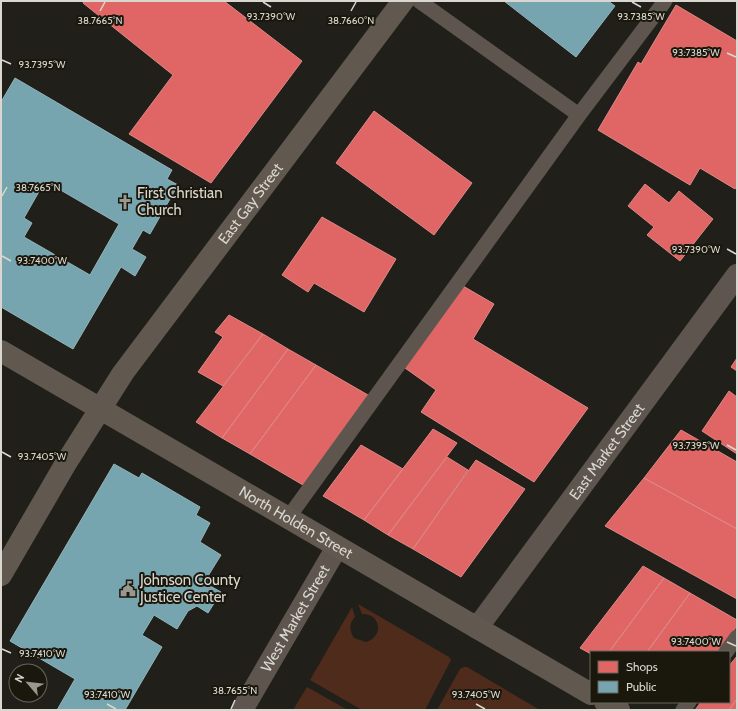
<svg xmlns="http://www.w3.org/2000/svg" width="738" height="711" font-family="Cabin,sans-serif">
<style>
.green{fill:#4f2b1c}
.shops{fill:#e06666;stroke:#de8886}
.public{fill:#76a5af;stroke:#94b4b9;fill-rule:evenodd}
.lines{fill:none;stroke-linecap:round;stroke-linejoin:round}
.lane{stroke:#5e564e;stroke-width:15}
.street{stroke:#5e564e;stroke-width:22}
.secondary{stroke:#61594f;stroke-width:22}
.ticks{fill:none;stroke:#d9d7d0;stroke-width:1.5}
.labels{text-anchor:middle;stroke-width:4;stroke-linejoin:round;paint-order:stroke}
.poi-label{font-size:15px;fill:#d9d7d0;stroke:#1a170d;text-anchor:start}
.street-label{font-size:15px;fill:#d9d7d0;stroke:#1a170d}
.ticks-label{font-size:10px;text-anchor:middle;fill:#d9d7d0;stroke:#1a170d;stroke-width:4;stroke-linejoin:round;paint-order:stroke}
</style>
<rect width="100%" height="100%" fill="#201f19"/>
<!-- green -->
<path class="green" d="M358,604l91,53 2,3 -26,50h-63l-52,-30 42,-73 3,10c-6,6 -6,13 -1,21l12,4c18,-5 15,-29 -4,-28z
M464,667h3l73,43h-103l23,-41z
M307,687l39,22 -1,1h-52z"/>
<!-- shops -->
<path class="shops" d="M84,1h140l78,60 -91,122 -82,-49 44,-59 -90,-72z
M676,5l61,36v145l-2,3 -35,-21 -10,17 -92,-55 40,-68 3,2z
M374,111l98,72 -38,52 -98,-72z
M645,184l24,19 10,-12 34,28 -33,42 -33,-26 7,-8 -26,-21z
M322,217l74,42 -32,53 -50,-29 -6,9 -26,-17z
M463,286l31,18 -21,35 115,69 -54,74 -113,-70 15,-22 -31,-22z
M229,315l34,19 -40,52 -25,-14 25,-35 -8,-5z
M263,334l25,15 -66,89 -26,-16z
M288,349l28,16 -66,89 -28,-16z
M737,358v13l-6,-4z
M316,365l52,30 -65,90 -53,-31z
M729,391l8,6v57l-35,-23z
M433,429l24,14 -69,92 -24,-15z
M681,430l56,32v67l-93,-51z
M361,445l42,24 -39,51 -41,-24z
M447,457l21,13 -55,79 -25,-14z
M476,460l49,29 -64,88 -48,-28z
M644,478l93,51v70l-132,-73z
M643,566l21,12 -55,74h-18v2l-11,-6z
M664,578l26,15 -43,59h-38z
M690,593l47,27v6l-20,26h-70z
M737,656v43l-8,11h-34l6,-8h28v-36z
M737,699v11h-8z"/>
<!-- public -->
<path class="public" d="M504,1h104l7,5 -39,51z
M15,78l157,92 -5,9 11,6 -28,49 -7,-4 -11,19 14,8 -11,19 -14,-9 -48,82 -72,-42v-205zM45,181l74,43 -29,51 -66,-38 8,-14 -8,-5z
M114,464l25,14 3,-5 58,34 -4,8 14,8 -10,19 21,13 -13,21 2,10 11,6 -13,21 -11,-7 -9,5 -11,18 -23,-14 -12,20 20,12 -37,63h-68l18,-31 -65,-38z"/>
<g class="lines">
<!-- lane -->
<path class="lane" d="M419,1l160,114
M288,518l291,-403 86,-114
M726,652l11,-15
M683,710l6,-8"/>
<!-- street -->
<g class="street">
<path id="s1" d="M477,628l260,-353"/>
<path id="s2" d="M242,710l95,-163"/>
</g>
<!-- secondary -->
<g class="secondary">
<path id="s3" d="M1,351l590,343"/>
<path id="s4" d="M1,575l65,-112 57,-90 280,-372"/>
<path d="M605,702l14,8"/>
</g>
</g>
<!-- ticks -->
<path class="ticks" d="M263,2l8,5M632,2l9,5M100,11l5,-9M351,11l5,-9M727,53l9,4M2,60l9,4M2,196l5,-9M727,249l9,5M2,256l9,5M727,445l9,5M2,452l9,5M727,642l9,4M2,649l9,4M107,704l9,5M476,704l9,5M231,709l4,-9"/>
<!-- icons -->
<defs>
<symbol id="church-bare" viewBox="-9 -9 18 18"><path d="M-1.2-6h2.4v3.5h3.3v2.4h-3.3V6h-2.4V-.1h-3.3v-2.4h3.3Z" fill="#989790" stroke="#1a170d" stroke-width="2.5" paint-order="stroke"/></symbol>
<symbol id="civic-bare" viewBox="-9 -9 18 18"><path d="M-.6-6.5H3V-4.5H.6V-3L4-1V1h2V6H-6V1h2V-1L-.6-3ZM-1.2 2.5V6h2.4V2.5Z" fill="#989790" stroke="#1a170d" stroke-width="2.5" paint-order="stroke"/></symbol>
</defs>
<g fill-rule="evenodd">
<use href="#church-bare" x="114" y="191" width="22" height="22"/>
<use href="#civic-bare" x="117" y="578" width="22" height="22"/>
</g>
<g class="labels">
<!-- poi labels -->
<g class="poi-label">
<text x="137" y="198">First Christian<tspan x="137" dy="17">Church</tspan></text>
<text x="140" y="585">Johnson County<tspan x="140" dy="17">Justice Center</tspan></text>
</g>
<!-- street labels -->
<g class="street-label">
<text dy="5" stroke="none"><textPath href="#s4" startOffset="448">East Gay Street</textPath></text>
<text dy="5" stroke="none"><textPath href="#s1" startOffset="219">East Market Street</textPath></text>
<text dy="5" stroke="none"><textPath href="#s3" startOffset="341">North Holden Street</textPath></text>
<text dy="5" stroke="none"><textPath href="#s2" startOffset="106">West Market Street</textPath></text>
</g>
</g>
<g class="ticks-label">
<text x="271" y="20">93.7390°W</text>
<text x="641" y="20">93.7385°W</text>
<text x="100" y="24">38.7665°N</text>
<text x="351" y="24">38.7660°N</text>
<text x="696" y="56">93.7385°W</text>
<text x="42" y="68">93.7395°W</text>
<text x="38" y="191">38.7665°N</text>
<text x="696" y="253">93.7390°W</text>
<text x="42" y="264">93.7400°W</text>
<text x="696" y="449">93.7395°W</text>
<text x="42" y="460">93.7405°W</text>
<text x="696" y="645">93.7400°W</text>
<text x="42" y="657">93.7410°W</text>
<text x="235" y="694">38.7655°N</text>
<text x="107" y="698">93.7410°W</text>
<text x="476" y="698">93.7405°W</text>
</g>
<!-- border -->
<rect width="738" height="711" fill="none" stroke="#d9d7d0" stroke-width="4"/>
<!-- legend -->
<rect x="590" y="651" width="140" height="52" fill="#1a170d" stroke="#66645b"/>
<rect x="598" y="661" width="20" height="12" fill="#e06666" stroke="#66645b"/>
<text x="626" y="671" font-size="12" fill="#d9d7d0">Shops</text>
<rect x="598" y="681" width="20" height="12" fill="#76a5af" stroke="#66645b"/>
<text x="626" y="691" font-size="12" fill="#d9d7d0">Public</text>
<!-- north arrow -->
<g transform="translate(28 683) rotate(298)"><circle r="19" fill="#1a170d" stroke="#66645b"/>
<path d="M0-3L7 15L0 10L-7 15Z" fill="#989790"/>
<text y="-6" font-size="11" font-weight="bold" text-anchor="middle" fill="#d9d7d0">N</text>
</g>
</svg>
